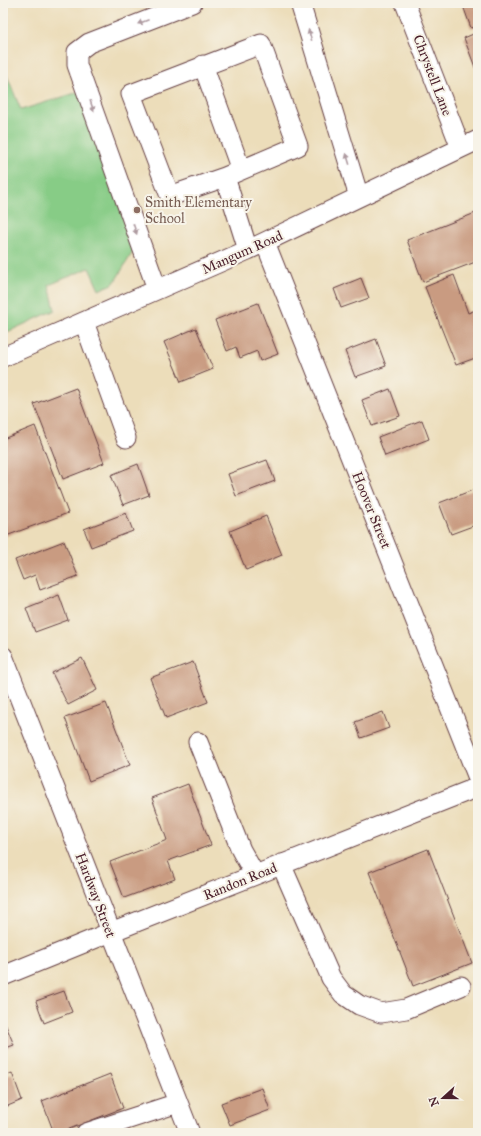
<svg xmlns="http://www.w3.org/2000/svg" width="481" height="1136" font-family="'IM FELL Great Primer',serif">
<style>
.green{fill:#87cc86;stroke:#687658}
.building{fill:#c99b81}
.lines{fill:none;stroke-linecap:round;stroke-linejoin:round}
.minor-casing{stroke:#623c40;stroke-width:21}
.minor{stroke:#fff;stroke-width:19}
.oneway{fill:#ae9aa0}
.education-dot{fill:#8d6e63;stroke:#f7f3e8;stroke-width:1.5}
.labels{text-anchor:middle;stroke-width:4;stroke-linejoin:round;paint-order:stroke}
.street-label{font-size:14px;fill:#4a1f2b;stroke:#f7f3e8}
.education-label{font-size:14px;fill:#785e54;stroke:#f7f3e8;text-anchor:start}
</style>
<rect width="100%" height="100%" fill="#f7f3e8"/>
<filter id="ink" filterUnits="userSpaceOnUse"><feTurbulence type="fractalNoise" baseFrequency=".025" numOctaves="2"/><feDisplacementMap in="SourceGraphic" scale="8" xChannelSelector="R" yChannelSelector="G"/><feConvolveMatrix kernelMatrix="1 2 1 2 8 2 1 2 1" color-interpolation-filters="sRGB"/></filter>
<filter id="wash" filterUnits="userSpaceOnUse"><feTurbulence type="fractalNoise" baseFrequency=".012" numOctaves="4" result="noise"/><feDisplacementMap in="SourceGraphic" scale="16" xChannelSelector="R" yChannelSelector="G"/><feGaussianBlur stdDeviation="0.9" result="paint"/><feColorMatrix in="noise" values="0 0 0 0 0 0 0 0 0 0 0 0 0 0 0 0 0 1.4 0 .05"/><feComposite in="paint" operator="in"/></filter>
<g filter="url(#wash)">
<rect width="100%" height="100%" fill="#ecddba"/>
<!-- green -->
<path class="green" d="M3,66l18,44 61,-19 52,159 -20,33 -15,7 -10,-22 -40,17 6,25 -52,24z"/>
<g id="blocks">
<!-- building -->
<path class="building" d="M462,3h16v23l-7,2z
M478,32v43l-14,-37z
M478,212v49l-55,21 -16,-42z
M454,275l14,38 10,-4v48l-22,8 -31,-78z
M361,278l8,20 -28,10 -7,-19z
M258,303l20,51 -18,7 -3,-10 -17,7 -4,-11 -9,4 -12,-31z
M196,328l17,41 -32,13 -17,-40z
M376,339l10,27 -31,11 -10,-26z
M76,388l28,75 -41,16 -29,-75z
M390,389l10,27 -28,10 -10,-26z
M422,420l7,19 -44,17 -7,-19z
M35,426l33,87 -62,23 -3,-8v-89z
M267,460l8,21 -39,15 -8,-22z
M138,464l11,31 -26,10 -12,-30z
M478,488v36l-27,10 -12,-31z
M126,513l7,18 -42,16 -7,-18z
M266,516l16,39 -36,15 -16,-39z
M64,541l14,35 -38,14 -5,-15 -12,5 -8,-20z
M59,595l9,25 -33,12 -9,-24z
M82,658l15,32 -29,15 -16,-32z
M193,662l15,40 -42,16 -16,-40z
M106,703l24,62 -41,16 -24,-63z
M383,712l6,16 -28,10 -6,-16z
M188,784l23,61 -43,16 7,18 -51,19 -14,-36 57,-22 -15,-42z
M428,849l44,114 -59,23 -44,-114z
M64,991l8,21 -28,11 -8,-22z
M3,1021h1l10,24 -11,4z
M12,1073l10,27 -19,8v-31z
M110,1074l13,34 -64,25h-5l-12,-32z
M262,1088l8,22 -40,15 -9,-22z"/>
</g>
</g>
<g filter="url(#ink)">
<use href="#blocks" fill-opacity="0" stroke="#623c40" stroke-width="1"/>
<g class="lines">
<defs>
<path id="minor" d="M300,3l59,194
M405,3l56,145
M261,44l37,102 -73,31 -55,19 -39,-102z
M203,65l38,105
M225,177l23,73
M265,242l213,536
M157,289l-80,-224v-13l12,-9 103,-40
M84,322l42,116
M3,357l245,-107 230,-110
M3,656l187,477
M198,742l43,108 14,25
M281,864l50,114 12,16 16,11 22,8 25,-4 55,-23
M3,976l108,-44 367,-145
M86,1133l92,-30"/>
</defs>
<!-- minor casing -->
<use href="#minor" class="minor-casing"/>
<!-- minor -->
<use href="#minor" class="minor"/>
</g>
<!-- one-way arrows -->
<defs><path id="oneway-solid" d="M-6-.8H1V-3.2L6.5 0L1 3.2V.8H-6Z"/></defs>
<g class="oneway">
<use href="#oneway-solid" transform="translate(143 22) rotate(159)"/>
<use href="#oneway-solid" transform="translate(310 35) rotate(-107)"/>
<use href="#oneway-solid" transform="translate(92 106) rotate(71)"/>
<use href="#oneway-solid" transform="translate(348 159) rotate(-107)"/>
<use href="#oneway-solid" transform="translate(135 229) rotate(71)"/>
</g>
</g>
<!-- markers -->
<circle class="education-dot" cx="137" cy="210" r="4"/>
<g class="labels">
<!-- street labels -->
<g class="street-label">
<text transform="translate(433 75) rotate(69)" y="5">Chrystell Lane</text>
<text transform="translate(242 252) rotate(-24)" y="5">Mangum Road</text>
<text transform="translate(372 510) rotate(68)" y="5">Hoover Street</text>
<text transform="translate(240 881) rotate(-22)" y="5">Randon Road</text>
<text transform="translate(96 895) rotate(69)" y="5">Hardway Street</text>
</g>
<!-- education labels -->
<g class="education-label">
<text x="145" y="207">Smith Elementary<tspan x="145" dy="16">School</tspan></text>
</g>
</g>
<!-- margin -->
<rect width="481" height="1136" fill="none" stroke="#f7f3e8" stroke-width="16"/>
<!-- north arrow -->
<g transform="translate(443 1098) rotate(249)" stroke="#f7f3e8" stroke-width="3" paint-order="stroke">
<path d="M0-3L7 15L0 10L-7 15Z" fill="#4a1f2b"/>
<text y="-6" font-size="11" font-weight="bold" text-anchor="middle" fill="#4a1f2b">N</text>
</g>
</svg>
